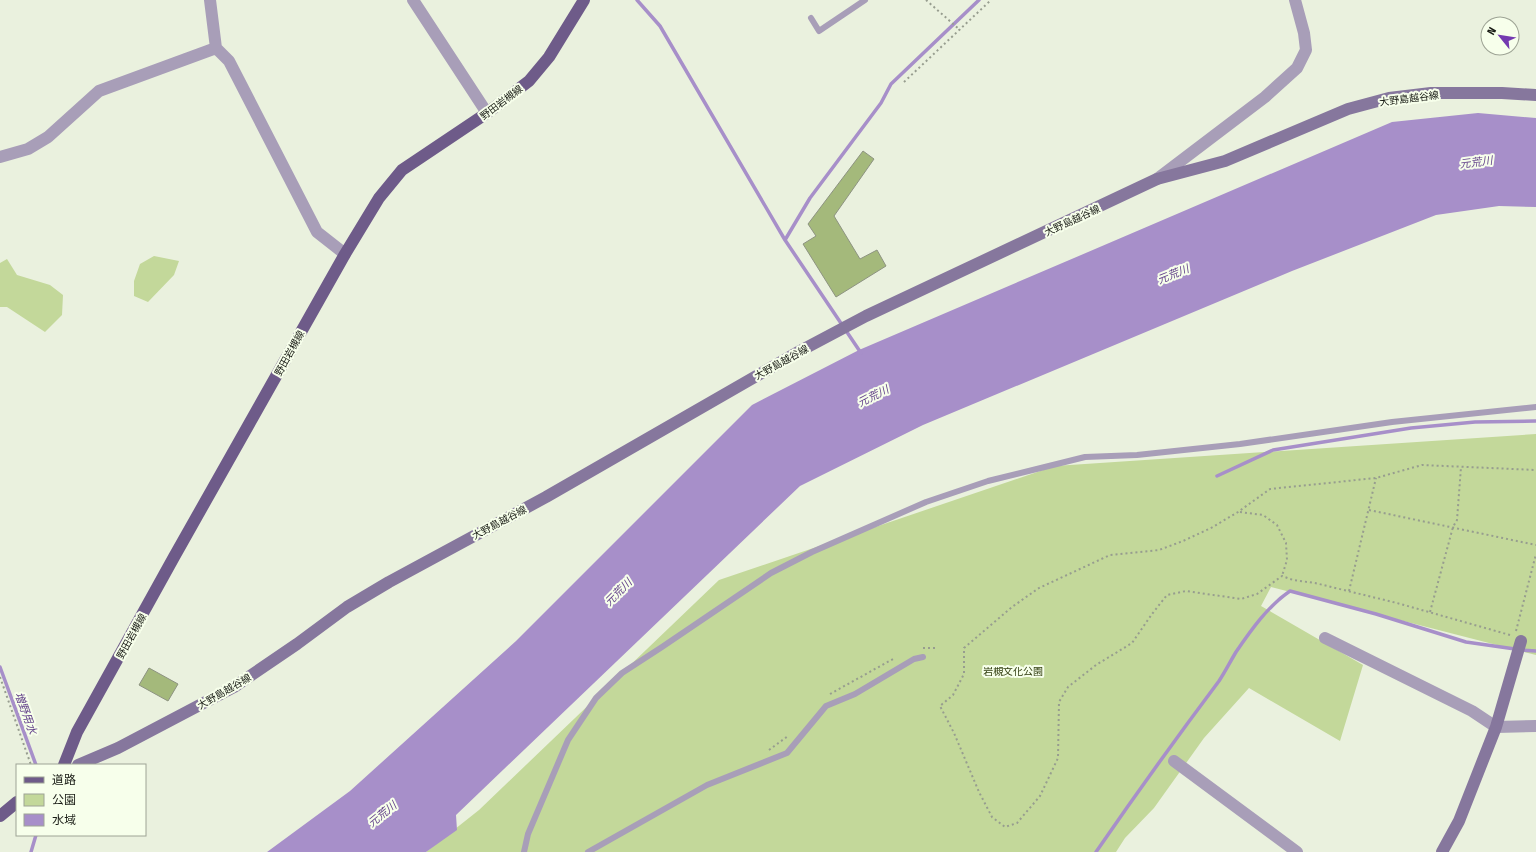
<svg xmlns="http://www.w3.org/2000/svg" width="1536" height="852" font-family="'Fira Sans Condensed','Noto Sans JP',sans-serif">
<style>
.green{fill:#c3d89a}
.water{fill:#a78fc9}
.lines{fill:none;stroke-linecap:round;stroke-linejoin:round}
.stream{stroke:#a78fc9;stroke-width:3.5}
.building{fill:#a4b97b;stroke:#8d9381}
.path{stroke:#979d8f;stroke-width:2;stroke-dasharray:2 3;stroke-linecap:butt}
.lane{stroke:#a89eb8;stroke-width:6}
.street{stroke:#a89eb8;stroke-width:12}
.secondary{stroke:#86779d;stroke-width:12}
.primary{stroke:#6e5b89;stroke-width:12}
.labels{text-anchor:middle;stroke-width:4;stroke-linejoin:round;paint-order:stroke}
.street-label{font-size:10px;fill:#191c15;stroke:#f7ffeb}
.park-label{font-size:10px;fill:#2e3b0c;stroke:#f7ffeb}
.water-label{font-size:11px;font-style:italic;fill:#64438b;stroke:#f7ffeb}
</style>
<rect width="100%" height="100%" fill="#eaf1de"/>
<!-- green -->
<path class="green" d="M154,256l25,5 -5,14 -26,27 -14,-6v-15l6,-17z
M7,259l10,16 33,10 13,10 -1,20 -17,17 -38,-25h-7v-44z
M1536,434v221l-265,-68 -10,19 102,59 -23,76 -91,-53 -45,50 -50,70 -29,30 -9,14h-690l53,-42 240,-230 336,-114z"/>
<!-- water -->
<path class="water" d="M1478,113l58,5v89l-37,-1 -63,9 -144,56 -369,154 -123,61 -344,329 1,15 -31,22h-159l83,-61 166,-150 236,-236 107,-55 533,-228z"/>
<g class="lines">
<!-- stream -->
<path class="stream" d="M637,0l23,26 125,214 76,113
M785,240l25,-42 71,-95 10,-19 88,-84
M1217,476l56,-26 138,-22 64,-6 61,-1
M1522,650l14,1
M0,667l36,98
M31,852l5,-17
M1096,852c40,-58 81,-115 123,-171 6,-9 11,-19 17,-29 15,-22 32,-46 54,-61l86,23 90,28 49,7"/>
</g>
<!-- building -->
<path class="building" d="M863,151l11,8 -40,57 26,43 17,-9 9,16 -50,31 -33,-53 13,-8 -8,-12z
M149,668l29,16 -10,17 -29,-16z"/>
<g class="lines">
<!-- path -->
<path class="path" d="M926,0l34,30
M904,82l87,-82
M1369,510l167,35
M1240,512l23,3 14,10 9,18 1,17 -5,16
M1349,591l27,-113
M1430,612l23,-85 4,-7 4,-53
M1516,631l20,-77
M1510,635l-113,-32 -82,-20 -22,-3 -11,-4 -25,18 -16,5 -55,-8 -19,4 -15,19 -20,29 -36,22 -28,22 -9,15 -1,56 -18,38 -23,27 -12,4 -13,-10 -13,-25 -25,-59 -14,-27 13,-11 11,-21v-26l48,-41 27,-19 71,-33 49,-5 24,-9 28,-13 27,-16 32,-23 106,-11 46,-13 114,5
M923,648h12
M0,677l31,88
M830,694l63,-35
M769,750l19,-14"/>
<!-- lane -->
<path class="lane" d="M811,18l8,13 46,-31
M524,852l4,-18 40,-94 28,-42 26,-25 40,-26 109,-74 41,-21 114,-50 62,-21 97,-24 52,-2 103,-11 152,-22 144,-15
M588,852l119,-67 80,-32 39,-47 29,-12 59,-35 9,-2"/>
<!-- street -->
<path class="street" d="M210,0l6,48 13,13 88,171 28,22
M413,0l74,113
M0,157l28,-8 20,-12 51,-46 117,-43
M1157,179l108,-82 32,-29 9,-18 -2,-17 -9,-33
M1325,638l147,73 24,16 40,-1
M1174,761l123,91"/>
<!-- secondary -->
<path class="secondary" d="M78,765l40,-17 116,-61 63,-43 50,-37 42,-25 157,-85 254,-146 66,-35 291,-137 68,-18 123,-52 41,-11 42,-5h71l34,2
M1442,852l17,-31 37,-94 25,-86"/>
<!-- primary -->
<path class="primary" d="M64,765l13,-33 97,-175 171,-303 34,-56 23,-28 85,-57 42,-32 20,-24 35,-57
M0,816l17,-14"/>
</g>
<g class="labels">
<!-- street labels -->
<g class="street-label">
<text transform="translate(1409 98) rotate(-7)" y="4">大野島越谷線</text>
<text transform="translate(501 102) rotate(-37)" y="4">野田岩槻線</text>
<text transform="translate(1072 220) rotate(-25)" y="4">大野島越谷線</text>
<text transform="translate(289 353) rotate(-61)" y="4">野田岩槻線</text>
<text transform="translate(781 362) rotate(-29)" y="4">大野島越谷線</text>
<text transform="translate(499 522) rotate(-28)" y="4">大野島越谷線</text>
<text transform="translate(131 636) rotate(-61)" y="4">野田岩槻線</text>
<text transform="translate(224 691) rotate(-30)" y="4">大野島越谷線</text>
</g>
<!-- park labels -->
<g class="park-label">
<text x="1013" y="675">岩槻文化公園</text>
</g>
<!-- water labels -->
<g class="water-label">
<text transform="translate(1476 162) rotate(-7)" y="4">元荒川</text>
<text transform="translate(1173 274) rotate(-22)" y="4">元荒川</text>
<text transform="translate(873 396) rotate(-27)" y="4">元荒川</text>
<text transform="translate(618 592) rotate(-45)" y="4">元荒川</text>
<text transform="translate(26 713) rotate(70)" y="4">増野用水</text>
<text transform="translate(382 814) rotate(-39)" y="4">元荒川</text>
</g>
</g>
<!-- legend -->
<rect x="16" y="764" width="130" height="72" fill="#f7ffeb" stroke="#9ea495"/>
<rect x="24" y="777" width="20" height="6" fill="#6e5b89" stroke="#9ea495"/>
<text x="52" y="784" font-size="12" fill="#191c15">道路</text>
<rect x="24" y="794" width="20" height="12" fill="#c3d89a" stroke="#9ea495"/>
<text x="52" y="804" font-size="12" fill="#191c15">公園</text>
<rect x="24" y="814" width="20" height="12" fill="#a78fc9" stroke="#9ea495"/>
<text x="52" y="824" font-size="12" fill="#191c15">水域</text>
<!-- north arrow -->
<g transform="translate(1500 36) rotate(300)"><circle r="19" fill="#f7ffeb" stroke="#9ea495"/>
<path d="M0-3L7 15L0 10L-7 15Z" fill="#743ab0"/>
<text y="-6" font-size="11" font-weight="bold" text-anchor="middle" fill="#191c15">N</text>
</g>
</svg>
